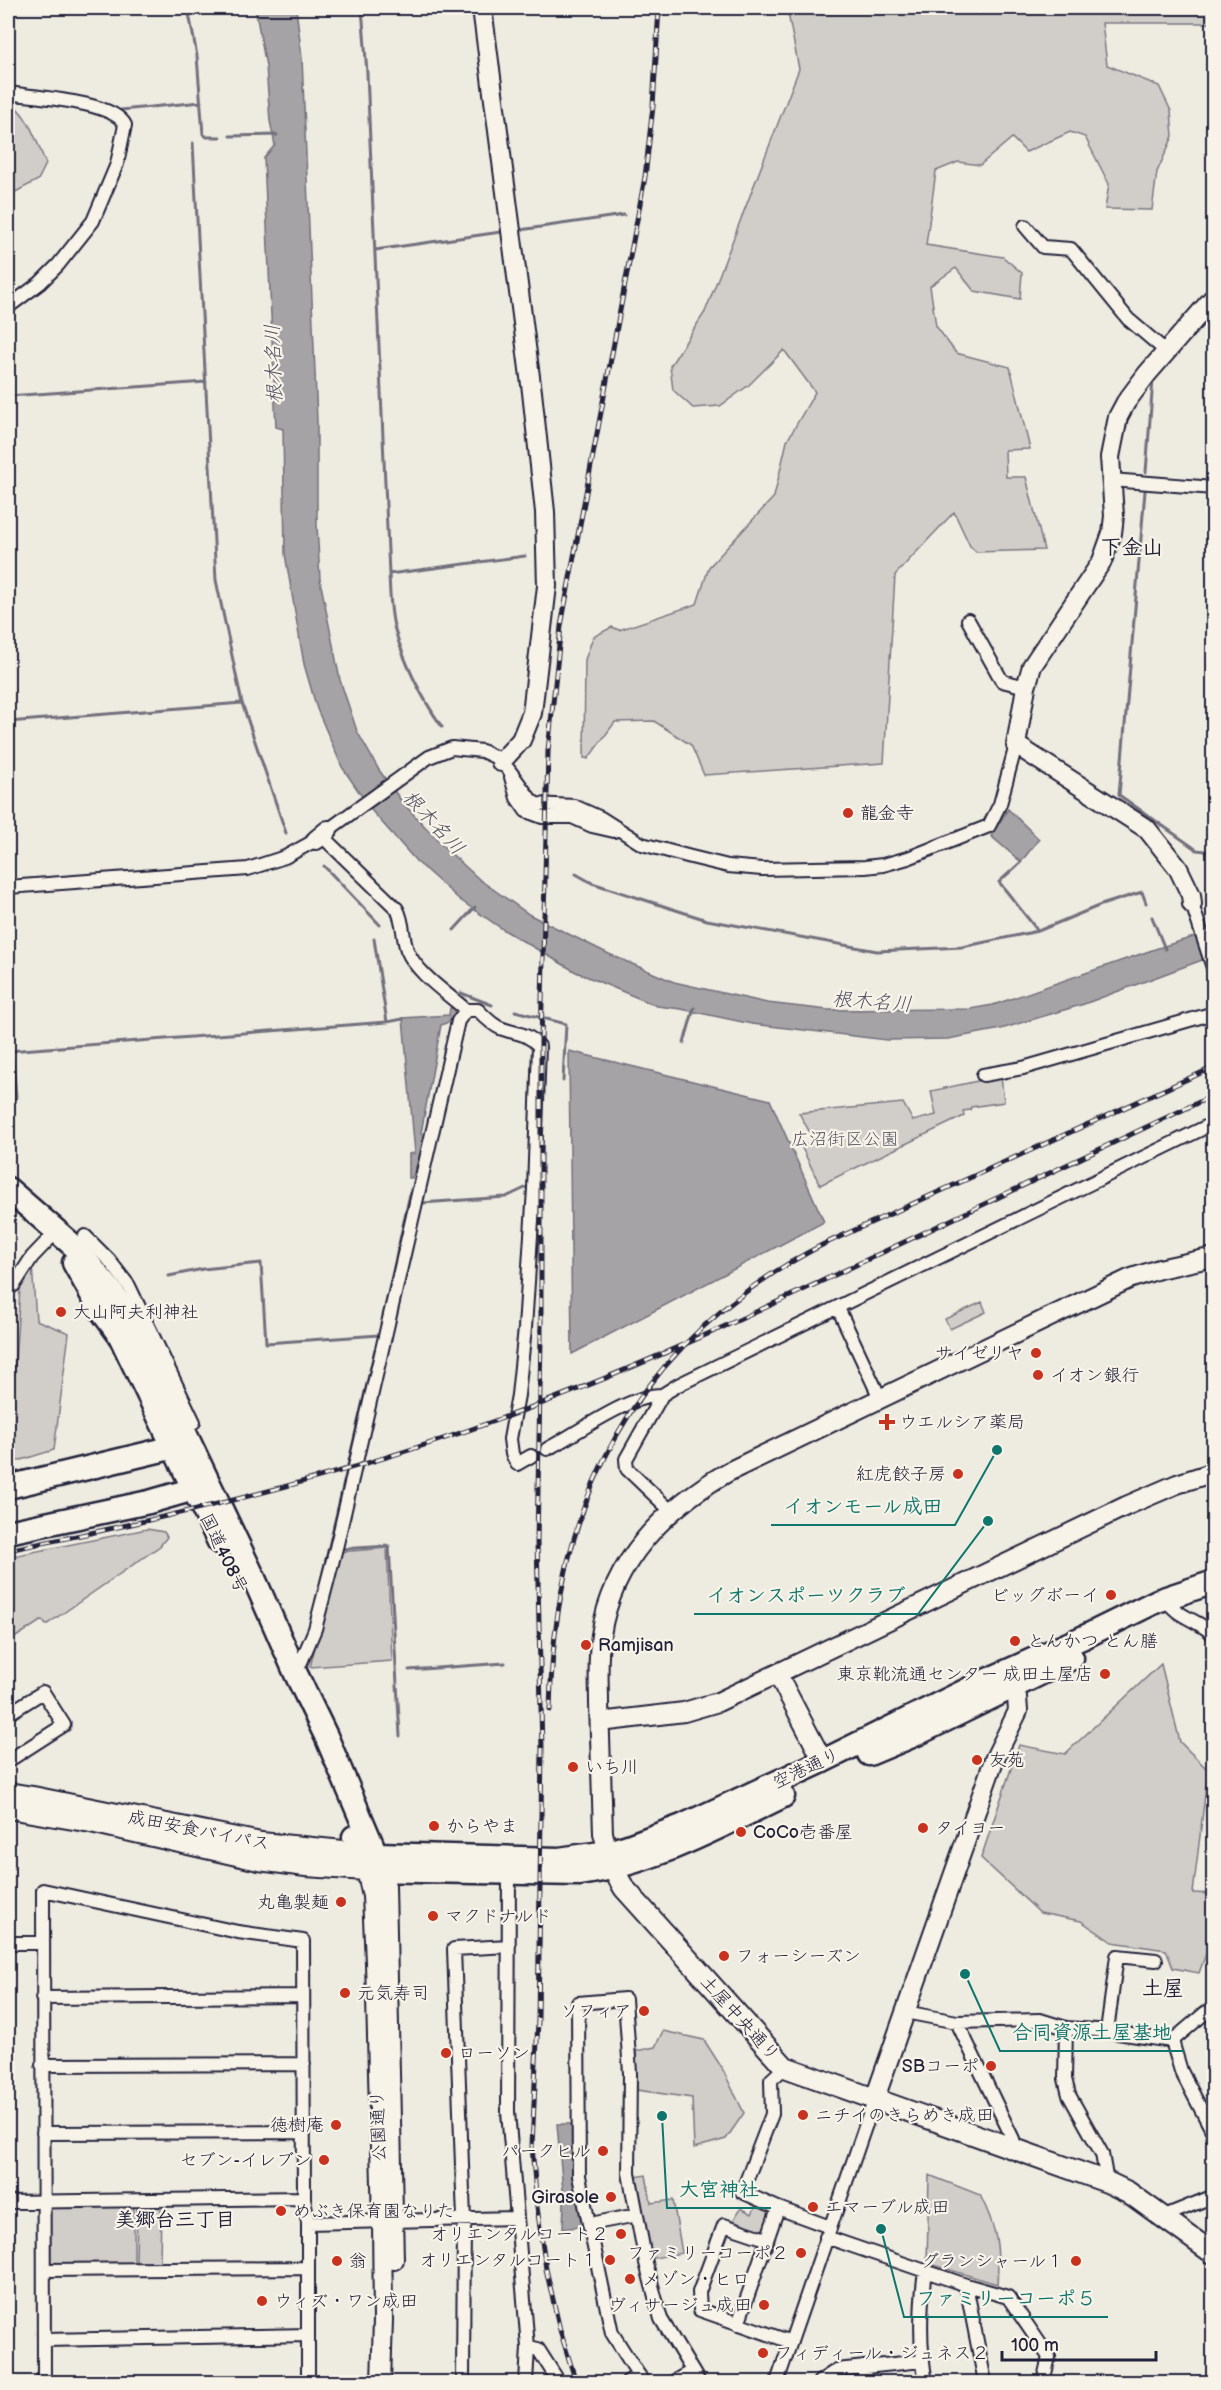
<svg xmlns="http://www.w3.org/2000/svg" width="1221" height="2390" font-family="'Balsamiq Sans','Klee One',sans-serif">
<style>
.green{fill:#d1cdc9;stroke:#7a7882;stroke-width:1.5}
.water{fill:#a6a3a6;stroke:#716f7b;stroke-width:1.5}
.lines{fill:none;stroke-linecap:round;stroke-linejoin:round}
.stream{stroke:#716f7b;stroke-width:3}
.street-casing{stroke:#22223b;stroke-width:16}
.secondary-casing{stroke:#22223b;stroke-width:22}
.primary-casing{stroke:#22223b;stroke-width:24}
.highway-casing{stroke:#22223b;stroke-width:27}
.street{stroke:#f7f3e8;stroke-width:12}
.secondary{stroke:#f7f3e8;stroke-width:18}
.primary{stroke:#f7f3e8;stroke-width:20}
.highway{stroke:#f7f3e8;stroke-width:22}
.rail-casing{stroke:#22223b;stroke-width:5}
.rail{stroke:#f7f3e8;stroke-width:3;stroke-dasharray:9;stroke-linecap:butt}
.poi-dot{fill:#c8321e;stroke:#f7f3e8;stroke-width:2}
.labels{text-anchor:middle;stroke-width:4.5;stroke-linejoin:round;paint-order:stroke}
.poi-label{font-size:18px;fill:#22223b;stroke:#f7f3e8;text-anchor:start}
.park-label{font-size:18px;fill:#575566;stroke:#f7f3e8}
.street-label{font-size:18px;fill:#22223b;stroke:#f7f3e8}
.water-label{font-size:20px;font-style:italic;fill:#504f60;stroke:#f7f3e8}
.neighbourhood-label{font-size:20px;font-weight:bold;fill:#22223b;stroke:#f7f3e8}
.quarter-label{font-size:21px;font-weight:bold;fill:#22223b;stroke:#f7f3e8}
.leader{fill:none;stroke:#0f766e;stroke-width:2}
.callout-dot{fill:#0f766e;stroke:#f7f3e8;stroke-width:2}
.callout-label{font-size:20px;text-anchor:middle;font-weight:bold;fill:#0f766e;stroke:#f7f3e8;stroke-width:4.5;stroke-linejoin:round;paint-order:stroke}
</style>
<rect width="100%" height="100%" fill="#eeebe1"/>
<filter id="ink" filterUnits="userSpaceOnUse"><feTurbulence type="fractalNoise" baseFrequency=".0167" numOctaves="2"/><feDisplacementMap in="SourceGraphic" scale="12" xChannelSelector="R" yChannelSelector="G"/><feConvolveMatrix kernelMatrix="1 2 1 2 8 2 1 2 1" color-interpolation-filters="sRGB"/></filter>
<g filter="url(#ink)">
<!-- green -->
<path class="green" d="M787,8h181l11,7 13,-7h221l1,15h-112l5,42 52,21 12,25 2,25 -16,36 -5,38 -47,-1 4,-25 -24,-47 -15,-5 -44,20 -14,-14 -32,27 -22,-3 -22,9 -10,74 77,12 19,16 -2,26 -46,-8 -18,-23 -26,18 6,40 20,27 54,14 20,82 -25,1 1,27h20l18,73 -68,2 -6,-6 -16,-34 -59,63 -11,188 -180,12 -13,-30 -37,-24 -39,1 -27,37 -4,-1 1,-98 8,-23 19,-10 7,3 78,-26 12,-37 65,-70 13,-56 28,-49 -31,-42 -35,35 -29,21 -27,2 -20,-18 -3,-24 35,-54 94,-243z
M8,102c20,9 30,43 38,62l-8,16 -30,16z
M1001,1076l3,26 -33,5 -1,3 -7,1 1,5 -144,69 -18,-37 12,-8 -15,-27 104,-10 10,18 23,-6 -5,-24z
M32,1265l4,55 33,13 -15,117 -46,14 12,-175z
M982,1302l4,10 -36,17 -5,-10z
M147,1529l17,3 3,5 -7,9 -114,79 -4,-5 -34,22v-85z
M387,1548l5,113 -82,6 29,-115z
M1161,1664l19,78 28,28 -15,123 20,1 1,64 -7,-7 -8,22 -26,-5 -7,-18 -54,-8 -31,-21 -41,-8 -59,-55 38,-113 46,9z
M663,2031l41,9 18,28 22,45 -18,26 -32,9 -2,-50 -55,-8 -1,-39 19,-4z
M646,2175l5,28 22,-3 9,53 -33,6 -14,-82z
M929,2175l51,20c17,34 20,52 17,89l-70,-21z
M134,2200v70h-89l-2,-69z
M756,2205l16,6 -8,23 -32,-12 9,-14 11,6z
M137,2206l24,1 -1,57 -24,-1z"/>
<!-- water -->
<path class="water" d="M255,8h41l6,50 15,363v104l3,55 20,100 17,51 22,39 24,33 40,43 37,34 50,35 79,39 65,28 93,21 61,7 142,-1 23,-4 165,-57 55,-17v25l-129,48 -83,25 -53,10 -61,1 -135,-16 -71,-15 -24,-3 -81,-34 -72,-42 -44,-30 -44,-39 -44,-50 -30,-44 -25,-58 -13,-45 -19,-110 -2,-125 -7,-2 -12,-269 11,-13 -5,-24 -4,-55z
M1008,809l31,30 -18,23 -30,-26z
M450,1008h6l-5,13 -10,4 -20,108 5,6 -14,39h-3v-24l6,-1 -12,-135 46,-3z
M569,1051l201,49 54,122 -252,132z
M557,2124h17l10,102 -21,3 1,-27z"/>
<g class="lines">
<!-- stream -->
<path class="stream" d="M188,8l9,48 6,78 4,3h13
M362,8l5,65 22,501c1,18 1,39 6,56 10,35 27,68 47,97
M121,110l80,-8
M230,136l47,-1
M193,143l23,437 26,123 44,130
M520,230l104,-15
M375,250l126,-18
M8,396l198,-14
M1146,472l7,-92
M1145,491l-26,304 78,55 17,2
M389,574l136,-18
M8,722l234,-19
M1021,862l-22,20 39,49 63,-26 41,-13 4,11
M324,866l56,59
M576,874l16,9 115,37 170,31 85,-4 76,-16
M1152,917l13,32
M454,930l21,-23
M374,939l13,83
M458,1000l3,-7 31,12
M515,1011l51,13 -3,57
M684,1043l10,-35
M8,1051l379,-29 16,-3
M8,1116l8,-19 -4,-47
M422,1203l84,-6 21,-10
M8,1265h2l-1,19
M169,1276l34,-7 58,-6 5,80 113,-8
M8,1304l1,-13
M380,1331l31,-142
M341,1549l48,-3 11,190
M317,1598l58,-249
M409,1670l96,-7"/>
<defs>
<path id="street" d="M8,93c25,4 106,8 117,32l-8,39 -24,57 -35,44 -18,18 -32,24
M1025,226l18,21 28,2 57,70 39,33
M1111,480l103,8
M968,620l34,61 24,6
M511,777l6,21 9,13 16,6h30l20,9 22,5
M328,830l101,-73 23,-9 30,3 13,6 14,13 22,30 5,4 38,2 27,12 41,26 49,13 37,9 34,3 103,-2 18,-2 25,-7 81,-32 11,-22 16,-59
M322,836l75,73c7,13 5,27 10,41 10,24 40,43 59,60h12c7,7 13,14 22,18 15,6 27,4 39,18l-5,143 -9,139 -7,67 -8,44 2,15 5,10 14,-8
M8,887l240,-18 37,-12 31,-17
M1192,904l22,67
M983,1075l40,-7 191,-55
M85,1236l24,24 20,26 65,136
M8,1289l6,-4 18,-28 24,-25
M838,1308l42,90
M547,1449c29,-15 84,-55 115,-54
M671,1511l-44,-42 -1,-10 36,-64 16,-10 536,-262
M1165,1598c12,20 33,21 49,37
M296,1674l19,-45 22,-85 121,-523 8,-11
M8,1714l35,-22 21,33 -56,36
M509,1874l-1,238 20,235 -2,35
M8,1943h34
M42,1998l261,-2
M905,2012l52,10 83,-2 26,8 31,2 75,11 33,-28 9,-4
M957,2022l56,117 3,11
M1066,2028l-1,51 4,16 33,59 5,28
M1107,2031l10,-75 39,4
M1172,2041l9,30 33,63
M42,2065l262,-1
M785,2067l-14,13 1,34 -30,78 36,16 52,19
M43,2133l261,-1
M8,2202l296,-4
M1162,2217l52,-21
M308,2223l207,-5
M590,2224l47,-9
M826,2237l140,48 42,12 41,60 -6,25
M766,2239l-42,-14 -25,67 1,18 91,32
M44,2270l264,-2
M925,2270c-5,38 -6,75 1,112
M966,2285l19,97
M738,2324l40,-116
M45,2340l263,-5
M528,2347l10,2 21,33
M863,2367l3,15
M44,2382l-1,-492 195,42 65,9 1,257 4,25v159
M463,2382l1,-163 -10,-270 55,-3
M627,2382l12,-7
M643,2382l-31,-49 -33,-157 -1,-173 47,-4 5,74 -1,100 17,90 15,56 38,63
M673,2382l19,-11
M777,2382l98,-284
M819,2382l18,-12 85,-9"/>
<path id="secondary" d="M482,8l50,384 13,120 2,74 -15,127 -11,27 -20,22
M316,840l12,-10
M1192,904l-1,-9 -13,-27 -31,-39 -131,-84 10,-58 6,-21 70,-105 10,-28 2,-17 -4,-59 8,-40 8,-15 21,-28 67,-77
M778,1675l45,86
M600,1722l84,-10 34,-10 408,-196 51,-22 37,-12
M608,1852l-5,-19c-1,-43 -3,-86 -4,-129 0,-22 -2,-46 2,-69 11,-74 64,-127 127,-163l401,-193 30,-10 55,-12
M366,1870l6,26 3,66 7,259 1,99 -2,62
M381,1870l5,16 8,374
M875,2098l119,-338 24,-49 -1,-14 -9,-22"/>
<path id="primary" d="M8,1793l25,4 228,46 113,11
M8,1808l83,14 168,38 47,6 60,4
M609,1855l4,14 11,19 161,179 322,115 21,10 86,62"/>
<path id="highway" d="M8,1189l68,59 37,45 16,26 26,51 98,206 43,98 30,62 50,118 183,5 49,-7 20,-6 54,-20 141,-65 162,-80 99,-44 73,-36 57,-19
M74,1263l24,43 22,30 99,206
M8,1487l179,-43
M8,1532l141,-30 59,-17
M869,1754l50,-21 153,-75
M354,1837l12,33 213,4c73,-10 138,-46 204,-78"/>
</defs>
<!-- street casing -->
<use href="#street" class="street-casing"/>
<!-- secondary casing -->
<use href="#secondary" class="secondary-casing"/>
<!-- primary casing -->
<use href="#primary" class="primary-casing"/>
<!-- highway casing -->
<use href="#highway" class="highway-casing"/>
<!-- street -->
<use href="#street" class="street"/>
<!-- secondary -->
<use href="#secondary" class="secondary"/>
<!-- primary -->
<use href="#primary" class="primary"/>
<!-- highway -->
<use href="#highway" class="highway"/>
<defs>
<path id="rail" d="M8,1550c166,-33 330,-72 489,-130 131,-47 256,-106 382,-166 111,-53 223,-106 335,-159
M550,1710c4,-210 83,-368 274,-466l390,-177
M576,2382l-16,-52 -14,-61 -9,-62 -5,-61 6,-126 4,-271 -5,-208 4,-203v-295l7,-292 13,-125 84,-449 8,-71 6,-98"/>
</defs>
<!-- rail casing -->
<use href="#rail" class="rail-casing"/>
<!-- rail -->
<use href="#rail" class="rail"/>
</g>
</g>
<!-- markers -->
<g class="poi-dot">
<circle cx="848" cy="813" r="6"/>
<circle cx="61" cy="1312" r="6"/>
<circle cx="1036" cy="1353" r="6"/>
<circle cx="1038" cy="1375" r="6"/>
<path d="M884 1413h6v6h6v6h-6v6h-6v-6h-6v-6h6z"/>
<circle cx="958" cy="1474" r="6"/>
<circle cx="1111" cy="1595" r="6"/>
<circle cx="1015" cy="1641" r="6"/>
<circle cx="586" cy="1645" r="6"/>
<circle cx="1105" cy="1674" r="6"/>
<circle cx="977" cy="1760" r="6"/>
<circle cx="573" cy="1767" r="6"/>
<circle cx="434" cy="1826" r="6"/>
<circle cx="923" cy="1828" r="6"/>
<circle cx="741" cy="1832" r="6"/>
<circle cx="341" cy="1902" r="6"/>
<circle cx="433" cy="1916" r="6"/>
<circle cx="724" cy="1956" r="6"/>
<circle cx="345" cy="1993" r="6"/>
<circle cx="644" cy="2011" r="6"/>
<circle cx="446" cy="2053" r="6"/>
<circle cx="991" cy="2066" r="6"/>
<circle cx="803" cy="2115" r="6"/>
<circle cx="336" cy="2125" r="6"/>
<circle cx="603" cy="2151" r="6"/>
<circle cx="324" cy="2160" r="6"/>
<circle cx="611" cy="2197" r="6"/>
<circle cx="813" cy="2207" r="6"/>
<circle cx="281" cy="2211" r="6"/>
<circle cx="621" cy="2234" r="6"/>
<circle cx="801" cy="2253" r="6"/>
<circle cx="610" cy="2260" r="6"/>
<circle cx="337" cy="2261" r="6"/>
<circle cx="1076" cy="2261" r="6"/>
<circle cx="630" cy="2279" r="6"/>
<circle cx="262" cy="2301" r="6"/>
<circle cx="764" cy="2305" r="6"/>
<circle cx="763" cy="2353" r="6"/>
</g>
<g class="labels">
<!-- poi labels -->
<g class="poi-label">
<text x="860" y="819">龍金寺</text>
<text x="73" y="1318">大山阿夫利神社</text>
<text x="1024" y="1359" text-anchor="end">サイゼリヤ</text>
<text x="1050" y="1381">イオン銀行</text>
<text x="899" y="1428">ウエルシア薬局</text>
<text x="946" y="1480" text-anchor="end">紅虎餃子房</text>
<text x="1099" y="1601" text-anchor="end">ビッグボーイ</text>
<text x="1027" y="1647">とんかつ とん膳</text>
<text x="598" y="1651">Ramjisan</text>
<text x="1093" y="1680" text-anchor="end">東京靴流通センター 成田土屋店</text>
<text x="989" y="1766">友苑</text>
<text x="585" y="1773">いち川</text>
<text x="446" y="1832">からやま</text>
<text x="935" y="1834">タイヨー</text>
<text x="753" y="1838">CoCo壱番屋</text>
<text x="329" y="1908" text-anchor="end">丸亀製麺</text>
<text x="445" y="1922">マクドナルド</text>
<text x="736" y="1962">フォーシーズン</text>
<text x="357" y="1999">元気寿司</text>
<text x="632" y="2017" text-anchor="end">ソフィア</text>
<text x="458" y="2059">ローソン</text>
<text x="979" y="2072" text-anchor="end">SBコーポ</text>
<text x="815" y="2121">ニチイのきらめき成田</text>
<text x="324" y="2131" text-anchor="end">徳樹庵</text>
<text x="591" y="2157" text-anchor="end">パークヒル</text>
<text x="312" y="2166" text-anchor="end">セブン-イレブン</text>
<text x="599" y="2203" text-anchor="end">Girasole</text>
<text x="825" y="2213">エマーブル成田</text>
<text x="293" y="2217">めぶき保育園なりた</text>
<text x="609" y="2240" text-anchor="end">オリエンタルコート２</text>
<text x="789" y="2259" text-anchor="end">ファミリーコーポ２</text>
<text x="598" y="2266" text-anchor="end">オリエンタルコート１</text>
<text x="349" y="2267">翁</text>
<text x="1064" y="2267" text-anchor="end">グランシャール１</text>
<text x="642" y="2285">メゾン・ヒロ</text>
<text x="274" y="2307">ウィズ・ワン成田</text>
<text x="752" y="2311" text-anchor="end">ヴィサージュ成田</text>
<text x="775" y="2359">フィディール・ジュネス２</text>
</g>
<!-- park labels -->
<g class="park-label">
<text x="845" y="1145">広沼街区公園</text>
</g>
<!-- street labels -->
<g class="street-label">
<text transform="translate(224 1553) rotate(64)" y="6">国道408号</text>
<text transform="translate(806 1768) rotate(-25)" y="6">空港通り</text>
<text transform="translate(199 1830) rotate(11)" y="6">成田安食バイパス</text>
<text transform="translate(740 2018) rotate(48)" y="6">土屋中央通り</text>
<text transform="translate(378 2126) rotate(-92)" y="6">公園通り</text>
</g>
<!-- water labels -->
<g class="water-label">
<text transform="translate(273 364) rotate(-92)" y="7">根木名川</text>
<text transform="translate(434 822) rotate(47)" y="7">根木名川</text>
<text transform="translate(872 1001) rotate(4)" y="7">根木名川</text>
</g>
<!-- neighbourhood labels -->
<g class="neighbourhood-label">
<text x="175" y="2226">美郷台三丁目</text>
</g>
<!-- quarter labels -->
<g class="quarter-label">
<text x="1132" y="554">下金山</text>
<text x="1163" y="1995">土屋</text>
</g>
</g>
<!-- callouts -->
<path class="leader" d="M997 1450L955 1525H771M988 1521L918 1614H694M965 1974L1000 2051H1184M662 2116L667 2208H771M881 2229L904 2317H1108"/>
<g class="callout-dot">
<circle cx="997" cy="1450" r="6"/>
<circle cx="988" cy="1521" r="6"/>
<circle cx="965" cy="1974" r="6"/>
<circle cx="662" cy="2116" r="6"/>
<circle cx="881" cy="2229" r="6"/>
</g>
<g class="callout-label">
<text x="863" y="1513">イオンモール成田</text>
<text x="806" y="1602">イオンスポーツクラブ</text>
<text x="1092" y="2039">合同資源土屋基地</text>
<text x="719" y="2196">大宮神社</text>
<text x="1006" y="2305">ファミリーコーポ５</text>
</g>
<!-- margin -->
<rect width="1221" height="2390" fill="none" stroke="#f7f3e8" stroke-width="30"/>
<rect x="15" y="15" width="1191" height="2360" fill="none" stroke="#22223b" stroke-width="2" filter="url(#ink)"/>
<!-- scale -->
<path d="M1002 2351v9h154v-9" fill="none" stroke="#22223b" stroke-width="3"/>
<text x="1011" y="2351" font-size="18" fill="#22223b" stroke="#f7f3e8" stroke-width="4.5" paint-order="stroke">100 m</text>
</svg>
